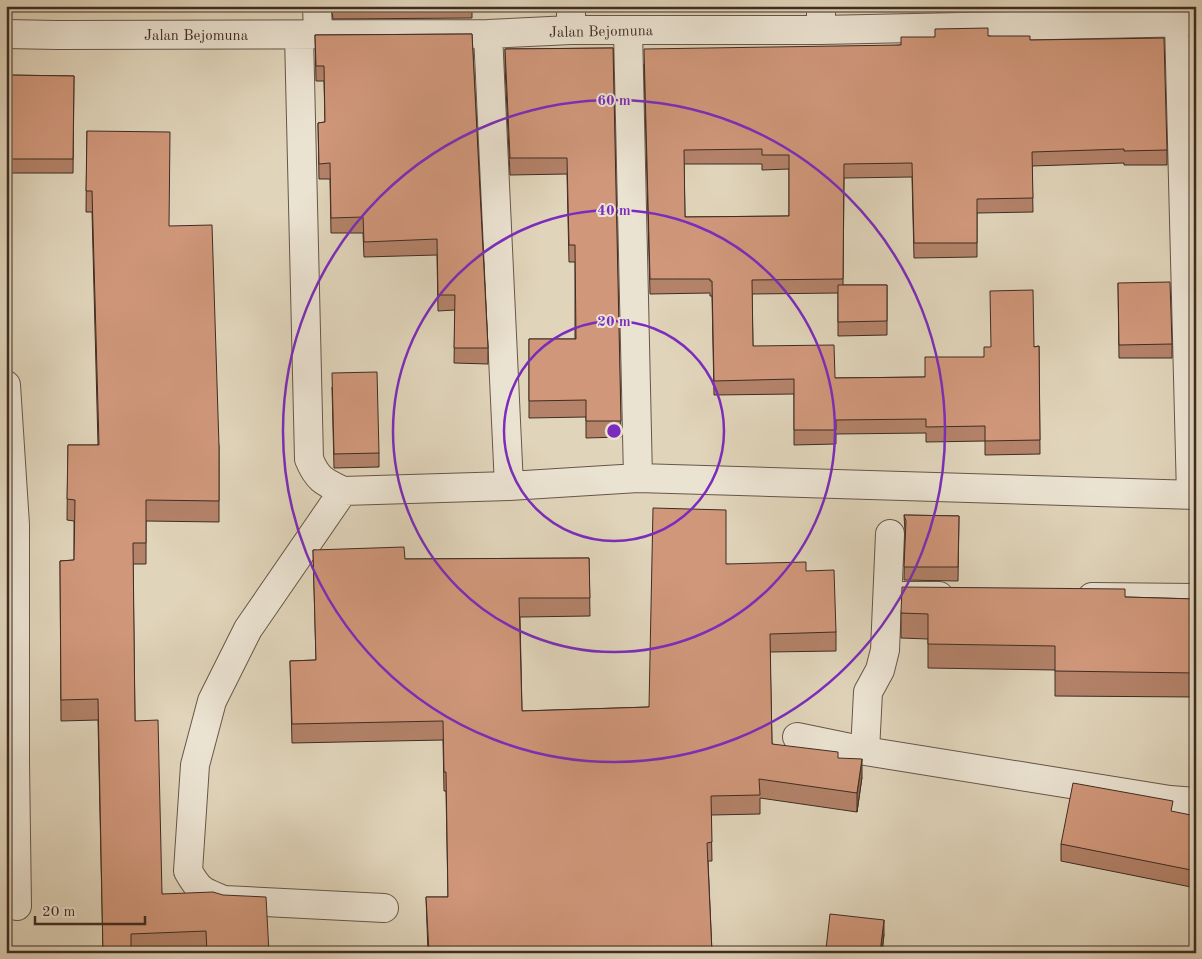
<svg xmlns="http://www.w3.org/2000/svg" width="1202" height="959" font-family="'Old Standard TT',serif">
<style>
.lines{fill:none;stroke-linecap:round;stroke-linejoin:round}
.minor-casing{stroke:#675649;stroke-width:30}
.minor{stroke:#ebe3d2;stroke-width:28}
.wall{fill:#b38269;stroke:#3f2c23;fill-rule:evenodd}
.shaded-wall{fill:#926a55;stroke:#3f2c23}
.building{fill:#d0977a;stroke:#3f2c23;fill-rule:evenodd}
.ring{fill:none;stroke:#7b2cbf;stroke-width:2.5}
.labels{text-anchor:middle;stroke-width:4;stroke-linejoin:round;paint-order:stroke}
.street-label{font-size:15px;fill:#3f2c23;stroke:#ebe3d2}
.centre{fill:#7b2cbf;stroke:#ebe3d2;stroke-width:2.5}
.ring-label{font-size:15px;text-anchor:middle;font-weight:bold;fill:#7b2cbf;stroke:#ebe3d2;stroke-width:4;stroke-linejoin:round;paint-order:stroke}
</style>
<rect width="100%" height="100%" fill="#e0d4ba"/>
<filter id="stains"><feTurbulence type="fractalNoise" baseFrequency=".004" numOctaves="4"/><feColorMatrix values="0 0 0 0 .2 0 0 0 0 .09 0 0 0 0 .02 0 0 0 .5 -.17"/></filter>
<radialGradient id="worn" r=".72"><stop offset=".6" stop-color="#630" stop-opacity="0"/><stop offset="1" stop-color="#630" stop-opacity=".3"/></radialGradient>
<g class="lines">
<defs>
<path id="minor" d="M317,6l1,28
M571,6v24
M1179,23l12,472
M628,30l10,448
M821,30v-24
M6,34l51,1 431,-1 83,-4h250l375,-8
M488,34l21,452
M299,35l10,424c8,20 15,23 34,32l166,-5 129,-8 558,17
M6,385l9,140v237l2,144
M343,491l-95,138 -36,72 -17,64 -7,106c11,20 15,21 36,29l160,8
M888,596h51
M1092,597l104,1
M797,737l68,14 305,49 26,2
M865,751l3,-59 12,-22 5,-20 5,-116"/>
</defs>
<!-- minor casing -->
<use href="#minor" class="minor-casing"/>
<!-- minor -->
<use href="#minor" class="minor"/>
</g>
<!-- wall -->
<path class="wall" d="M331,6h141v12l-139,1z
M586,6h49v1h-48z
M936,6h52v5l-52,1z
M472,34l16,314v16l-34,-1 1,-53 -17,1 -1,-56 -73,2 -1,-24h-32l-1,-54h-11l-1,-56 7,-1 -1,-41h-8l-1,-46z
M988,36l42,4 137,110v15h-43v-2l-92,3 1,46 -56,1v44l-63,1 -2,-81 -68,1 -1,107h44v50l-49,1v-43l-86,1 1,52 82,32 90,-1 59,-20 55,-11 1,108 -55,1v-14l-59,1v-9l-90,1v10l-42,1v-51l-80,1 -2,-99h-2v-3l-60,1 -6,-230 257,-19 34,-8zM684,164h78v6l27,-1v47l-104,1z
M613,48l8,389 -35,1v-21l-57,1v-79h46v-77h-6l-2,-88 -57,1 -5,-109v-17z
M6,75l68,1 -1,97h-67z
M87,131l82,95 50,220v76l-73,-1v43h-13l2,157 27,173 107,59h-166l-5,-233 -37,1 -1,-160 14,-1v-39l-7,-1 1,-75h30l-6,-233h-6z
M1118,283l54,61v14h-53z
M332,387l47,66v14l-45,1z
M904,515l55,1 -1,65 -54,-1 1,-48z
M313,550l92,9 184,-1 1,58 -70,1 2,94 127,-4 77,-143 80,7 30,61v19l-66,1 2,92 66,14 24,19 -5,35 -97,-14v16l-49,1 1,46h-4l4,92h-284l-2,-56h22l-2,-106h-2l-1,-51 -151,3 -2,-82 26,-1z
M1125,597l71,2v98l-141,-1v-26l-127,-2v-29l-27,-1v-25z
M1196,815v73l-135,-27v-17z
M884,934l-2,19h-56v-4z"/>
<!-- shaded-wall -->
<path class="shaded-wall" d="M862,759v18l-5,35v-19z
M884,920v14l-2,19h-2z"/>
<!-- building -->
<path class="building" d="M988,28v8h42v4l134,-2 3,112 -43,1v-2l-92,3 1,46 -56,1v44h-63l-2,-80 -68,1 -1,115 -91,1 1,66 81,-1 1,33 90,-1v-20h59v-10h7l-1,-56 43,-1 1,57 5,-1 1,94 -55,1v-15l-59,1v-8l-90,1v10h-42v-51l-80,2 -2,-100h-2v-2h-60l-6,-230 257,-4v-8h34v-8zM762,149v6h27v61l-104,1 -1,-67z
M472,34l16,314h-34l1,-53h-17l-1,-56 -73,3 -1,-25 -32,1 -1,-55 -11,1 -1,-41 7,-1 -1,-56h-8l-1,-31z
M613,48l8,373h-35v-21l-57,1v-62h47l-1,-94h-6l-2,-87h-57l-5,-109z
M6,75l68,1 -1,83h-67z
M87,131l83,1 -1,94 43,-1 7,221v55l-73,-1v43h-13l2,178 23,-1 4,174 51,-2 10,3 43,2 3,56h-62l-1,-22 -75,3v19h-28l-5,-254 -37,1 -1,-139 14,-1 1,-60 -8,-1 1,-54h31l-7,-254h-6z
M1170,282l2,62 -53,1 -1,-62z
M838,285h49v36l-49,1z
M377,372l2,81 -45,1 -2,-81z
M653,508l73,2v54l80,-2v9l28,-1 2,62 -66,2 2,110 66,8v6l24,1 -5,34 -98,-14 1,16 -49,1 1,46 -5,1 5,110h-283l-3,-56h22l-2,-125h-2l-1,-51 -151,3 -2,-63 26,-1 -3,-110 91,-3 1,12 184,-1 1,40h-71l3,113 127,-4z
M904,515l55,1 -1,51h-54l2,-46z
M902,587l223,2v8l71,2v74l-141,-2v-25l-127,-2v-30l-27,-1z
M1073,783l100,18 -2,10 25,5v55l-135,-27z
M830,914l54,6 -4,33h-17l-37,-4z"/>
<!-- distance rings -->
<g class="ring">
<circle cx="614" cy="431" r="110"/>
<circle cx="614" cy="431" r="221"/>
<circle cx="614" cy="431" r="331"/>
</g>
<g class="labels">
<!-- street labels -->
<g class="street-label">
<text transform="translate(601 31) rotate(-1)" y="5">Jalan Bejomuna</text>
<text x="196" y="40">Jalan Bejomuna</text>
</g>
</g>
<circle cx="614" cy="431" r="8" class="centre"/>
<g class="ring-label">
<text x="614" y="105">60 m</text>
<text x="614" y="215">40 m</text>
<text x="614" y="326">20 m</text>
</g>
<!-- margin -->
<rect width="1202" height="959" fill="none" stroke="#e0d4ba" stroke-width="25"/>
<rect x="8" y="8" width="1187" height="944" fill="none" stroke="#3f2c23" stroke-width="2.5"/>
<rect x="12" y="12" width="1177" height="934" fill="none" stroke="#3f2c23"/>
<!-- scale -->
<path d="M35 916v8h110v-8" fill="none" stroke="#3f2c23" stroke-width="2.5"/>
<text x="42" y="916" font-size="15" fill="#3f2c23" stroke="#ebe3d2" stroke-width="4" paint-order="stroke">20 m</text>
<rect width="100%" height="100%" filter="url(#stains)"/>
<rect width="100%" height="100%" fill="url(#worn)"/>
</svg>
